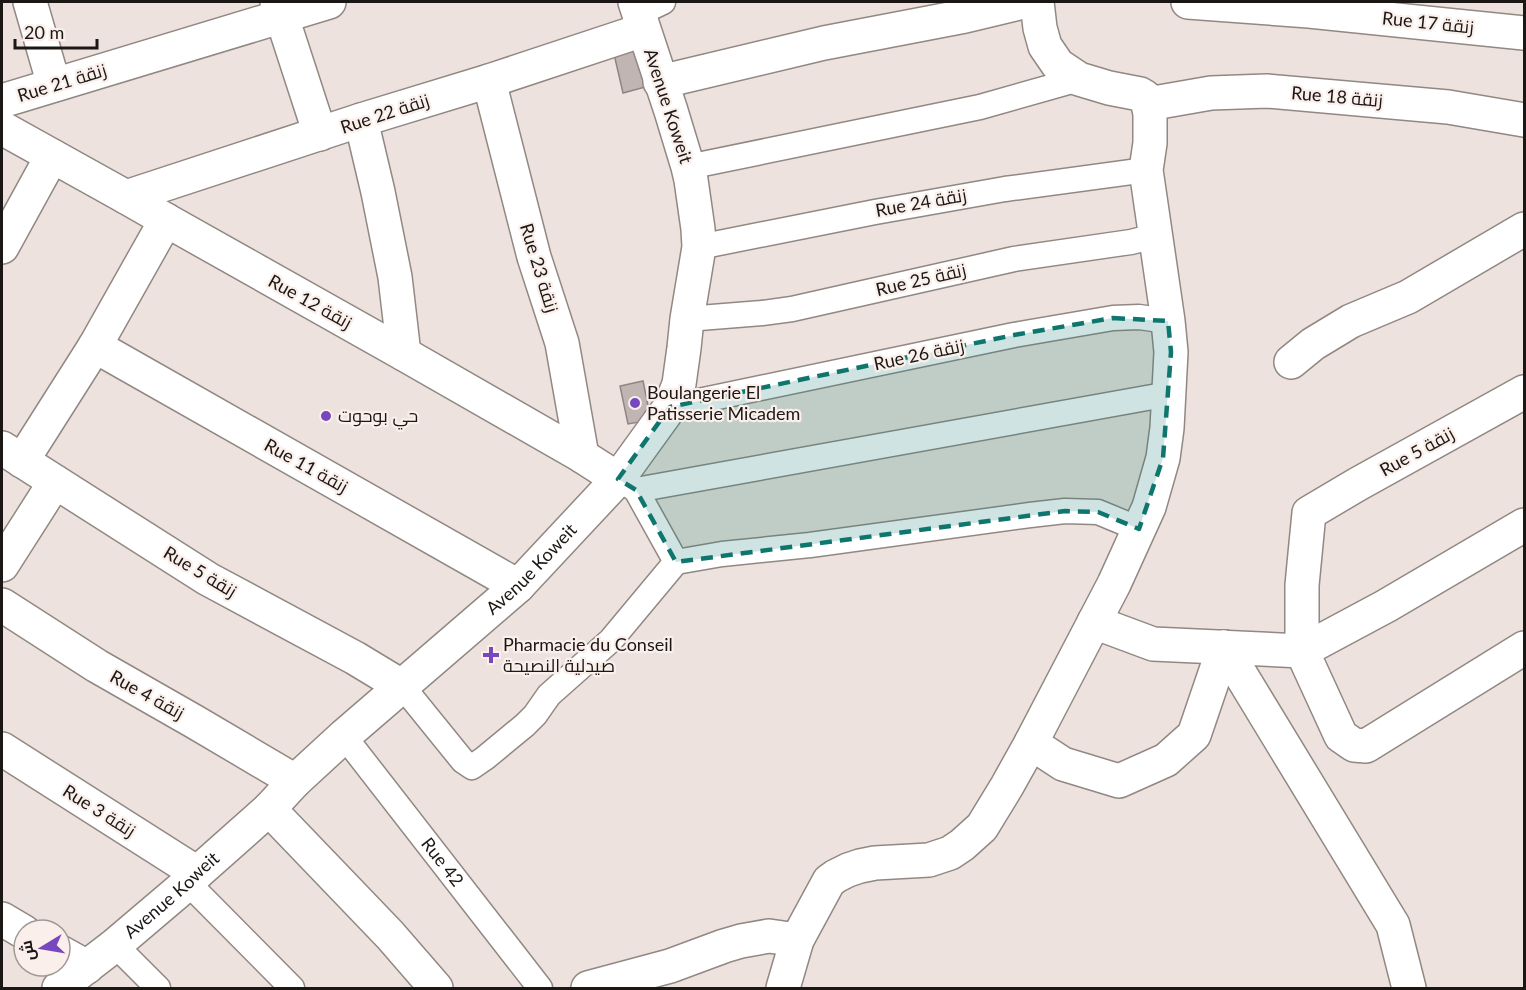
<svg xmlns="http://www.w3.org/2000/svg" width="1526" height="990" font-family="Lato,Cairo,sans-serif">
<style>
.building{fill:#c1b5b3;stroke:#908583;stroke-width:1.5}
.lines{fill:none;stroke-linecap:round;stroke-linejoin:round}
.pedestrian-casing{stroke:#918883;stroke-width:27}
.minor-casing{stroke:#918883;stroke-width:36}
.pedestrian{stroke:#fff;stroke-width:24}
.minor{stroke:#fff;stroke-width:33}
.marked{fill:#0f766e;fill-opacity:0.2;stroke:#0f766e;stroke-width:4.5;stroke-dasharray:12 8;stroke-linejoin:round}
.poi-dot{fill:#7747be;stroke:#faefea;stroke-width:2}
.labels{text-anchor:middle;stroke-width:4.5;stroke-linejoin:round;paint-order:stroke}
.street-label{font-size:18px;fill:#1b1715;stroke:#faefea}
.poi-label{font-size:18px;fill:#1b1715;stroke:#faefea;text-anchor:start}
</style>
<rect width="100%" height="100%" fill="#ede2dd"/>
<!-- building -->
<path class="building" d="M639,47l10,39 -26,7 -9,-39z
M643,381l8,39 -23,4 -8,-38z"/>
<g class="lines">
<defs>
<g id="pedestrian">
<path d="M638,14l25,-12"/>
<path d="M688,167l292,-60 99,-28"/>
<path d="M699,247l176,-35 130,-23 141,-19"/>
<path d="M687,319l75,-6 30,-4 222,-50 117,-17 24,-6"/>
<path d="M670,407l344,-72 99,-17 26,-1 29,4"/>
<path d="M624,482l12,8 40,72"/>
<path d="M636,490l533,-96"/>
<path d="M403,687l60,74 9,6 13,-9 40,-33 10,-10 14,-20 62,-55 65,-78 46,-8 88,-9 220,-30 35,-4 33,1 41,17"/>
<path id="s1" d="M344,736l196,252"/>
<path d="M188,883l104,105"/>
<path d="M115,945l43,43"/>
</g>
<g id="minor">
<path d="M30,2l24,83"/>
<path d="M277,2l43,132"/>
<path d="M1188,2l121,9 215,22"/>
<path d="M489,81l45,176 28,86 20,113"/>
<path d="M660,82l164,-39 141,-27 58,-14"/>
<path d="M2,101l327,-99"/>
<path d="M1148,104l63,-11 56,-2 181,16 76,13"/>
<path d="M361,120l17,72 17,85 9,77"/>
<path d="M2,128l124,69 40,23 238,134 178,102 36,23"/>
<path d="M126,197l235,-77 128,-39 154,-51"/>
<path d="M2,247l50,-91"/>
<path d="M95,346l423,240"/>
<path d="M1291,362l22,-18 38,-23 57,-24 116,-68"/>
<path d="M1524,392l-166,92 -49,29 -7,72v66l39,85 13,9 12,1 158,-98"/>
<path d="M2,448l206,131 147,79 48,29"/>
<path d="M22,461l73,-115 71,-126"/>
<path d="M2,565l53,-83"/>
<path d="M2,605l95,61 98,56 100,59"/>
<path d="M1094,622l59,22 149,7 84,-45 138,-81"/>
<path d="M1224,647l169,278 16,63"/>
<path d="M1031,743l32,21 56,17 47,-21 28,-25 30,-88"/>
<path d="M2,749l195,124"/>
<path d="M269,809l121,126 46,53"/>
<path d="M2,919l22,13"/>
<path d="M60,952l27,15"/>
<path id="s2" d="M59,988l56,-43 73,-62 9,-10 72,-64 26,-28 49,-45 174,-150 100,-107 52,-72 9,-23 5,-36 3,-29 12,-72 -1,-18 -7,-49 -3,-13 -17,-56 -36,-109"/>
<path d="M588,988l82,-22 54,-20 17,-5 28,-5 28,4"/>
<path d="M783,988l14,-48 32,-59 7,-5 12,-6 12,-4 15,-3 54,-3 21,-7 12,-8 20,-18 25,-41 24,-43 83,-159 35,-77 14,-49 4,-30 4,-76 -3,-31 -22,-151 4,-27v-29l-2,-10 -3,-7 -5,-3 -31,-6 -30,-9 -21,-14 -13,-19 -5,-18 -3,-26"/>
</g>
</defs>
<!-- pedestrian casing -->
<use href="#pedestrian" class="pedestrian-casing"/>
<!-- minor casing -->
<use href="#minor" class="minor-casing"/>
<!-- pedestrian -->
<use href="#pedestrian" class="pedestrian"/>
<!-- minor -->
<use href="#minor" class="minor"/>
</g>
<!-- marked area -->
<path class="marked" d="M1113,318l55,3 3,31 -8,106 -24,71 -41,-17 -33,-1 -389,51 -40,-72 -18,-11 52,-72 344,-72z"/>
<!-- markers -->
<g class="poi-dot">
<circle cx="635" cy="403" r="6"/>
<circle cx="326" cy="416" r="6"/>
<path d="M488 646h6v6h6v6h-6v6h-6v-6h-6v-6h6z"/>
</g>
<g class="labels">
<!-- street labels -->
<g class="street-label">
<text transform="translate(1428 23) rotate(6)" y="6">Rue 17 زنقة</text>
<text transform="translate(62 83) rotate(-17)" y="6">Rue 21 زنقة</text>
<text transform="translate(1337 97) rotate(5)" y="6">Rue 18 زنقة</text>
<text transform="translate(668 106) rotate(72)" y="6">Avenue Koweit</text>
<text transform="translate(385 114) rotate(-18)" y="6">Rue 22 زنقة</text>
<text transform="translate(921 203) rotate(-10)" y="6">Rue 24 زنقة</text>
<text transform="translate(539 268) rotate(73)" y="6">Rue 23 زنقة</text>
<text transform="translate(921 280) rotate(-13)" y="6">Rue 25 زنقة</text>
<text transform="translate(310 302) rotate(29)" y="6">Rue 12 زنقة</text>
<text transform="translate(919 355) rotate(-12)" y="6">Rue 26 زنقة</text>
<text transform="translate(1417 452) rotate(-29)" y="6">Rue 5 زنقة</text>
<text transform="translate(306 466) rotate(29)" y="6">Rue 11 زنقة</text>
<text dy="6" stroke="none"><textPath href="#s2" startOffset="632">Avenue Koweit</textPath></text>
<text transform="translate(200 572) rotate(31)" y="6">Rue 5 زنقة</text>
<text transform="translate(147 695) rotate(29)" y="6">Rue 4 زنقة</text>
<text transform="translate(99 811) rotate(32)" y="6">Rue 3 زنقة</text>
<text dy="6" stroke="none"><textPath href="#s1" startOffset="160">Rue 42</textPath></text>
<text dy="6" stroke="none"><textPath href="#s2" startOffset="146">Avenue Koweit</textPath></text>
</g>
<!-- poi labels -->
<g class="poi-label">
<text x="647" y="399">Boulangerie El<tspan x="647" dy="21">Patisserie Micadem</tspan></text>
<text x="338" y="422">حي بوحوت</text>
<text x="503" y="651">Pharmacie du Conseil<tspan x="503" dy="21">صيدلية النصيحة</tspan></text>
</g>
</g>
<!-- border -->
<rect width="1526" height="990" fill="none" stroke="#1b1715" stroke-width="6"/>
<!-- north arrow -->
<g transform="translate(42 948) rotate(259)"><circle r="28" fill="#faefea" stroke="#a19995" stroke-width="1.5"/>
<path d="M0-4.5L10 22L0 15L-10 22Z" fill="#7747be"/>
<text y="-9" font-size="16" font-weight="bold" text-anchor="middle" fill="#1b1715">ش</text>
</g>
<!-- scale -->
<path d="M15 39v9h82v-9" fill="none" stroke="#1b1715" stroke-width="3"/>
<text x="24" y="39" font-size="18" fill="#1b1715" stroke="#faefea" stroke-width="4.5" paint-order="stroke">20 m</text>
</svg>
